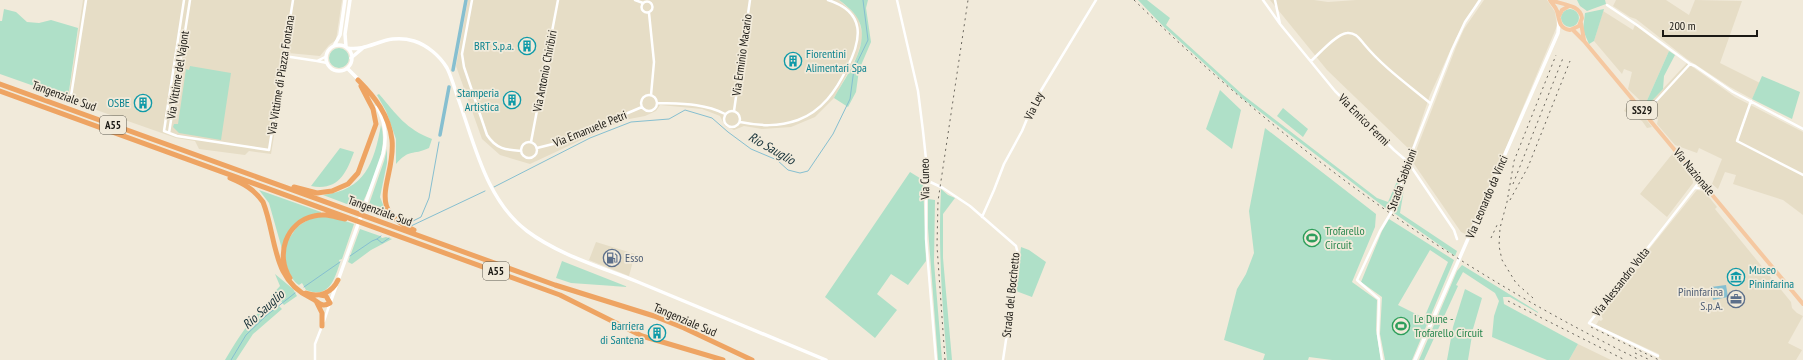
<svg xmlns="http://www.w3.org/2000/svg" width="1803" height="360" font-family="'PT Sans Narrow',sans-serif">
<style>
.built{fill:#e6ddc6}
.green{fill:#afe0c8;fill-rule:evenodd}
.water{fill:#86bfd0}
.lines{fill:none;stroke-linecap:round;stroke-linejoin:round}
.stream{stroke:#86bfd0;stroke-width:1}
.canal{stroke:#86bfd0;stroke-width:3.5}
.street{stroke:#fff;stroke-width:2.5}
.secondary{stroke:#fff;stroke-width:3.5}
.primary{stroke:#f5c8a1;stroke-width:4}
.highway{stroke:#eea463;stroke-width:5}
.rail{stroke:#6b675e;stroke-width:1;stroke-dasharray:2 4;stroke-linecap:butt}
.labels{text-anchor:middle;stroke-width:3.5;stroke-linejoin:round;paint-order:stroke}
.shield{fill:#f1eada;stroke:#5b584f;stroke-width:1}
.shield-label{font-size:11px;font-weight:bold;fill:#1b1914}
.culture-label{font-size:12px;fill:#0d838f;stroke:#f1eada;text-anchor:end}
.street-label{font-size:12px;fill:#1b1914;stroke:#f1eada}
.leisure-label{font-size:12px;fill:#27864d;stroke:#f1eada;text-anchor:start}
.service-label{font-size:12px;fill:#4e5e75;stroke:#f1eada;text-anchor:start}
.water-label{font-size:13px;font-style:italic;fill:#112d35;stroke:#f1eada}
</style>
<rect width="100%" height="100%" fill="#f1eada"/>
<!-- built -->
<path class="built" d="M83,0h259l-6,40 -7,5 -9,11 -32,-3 -17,101 -22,-3 -4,4 -46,-6 -4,-8 -19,-3 -108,-38z
M468,0h371l19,17 5,20 -6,19 -23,42 -19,19 -24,10 -29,2 -18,-3 -10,4 -9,-4 -5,-10 -18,-7 -42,-4 -4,6 -11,5 -21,4 -94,44 -30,-9 -18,-16 -26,-73z
M1270,0h44l14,2 28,-2h122l-22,38 -26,57 -19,56 -84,-81z
M1484,0h63l8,12 2,14 -88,210 -8,-4 -49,-71 44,-114 8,-18z
M1616,0h50l23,15 6,-15 47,1 -22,62 40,20 -8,16 -22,-12 -43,-28 -51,-40 -6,-2 -17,-11z
M1603,11l30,19 2,-5 34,26 -24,54 -17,-16 4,-17 -8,-3 -2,5 -28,-33z
M1687,63l48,34 68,35v83l-20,-15 -50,-16 3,-9 -11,-3 -7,17 -6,-5 10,-25 -23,-11 -2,5 -22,-8 -18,-21 1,-5 -8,-4 -6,-6z
M1630,99l22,28 -5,1 -5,-7 -18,-10z
M1673,153l19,21 1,9 -26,34 -27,-23z
M1697,190l7,1 13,16 -2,2 76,93 1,6 5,5 6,3 -15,27 14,7 -6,10h-134l-3,-2v-4l-63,-29 3,-5 2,1 2,-2 -3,-5 32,-42 7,-4 -1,-5z
M596,242l39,12 -6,22 -40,-16z
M1578,344l33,16h-42z"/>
<!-- green -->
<path class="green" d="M839,0h29l-2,8 5,34 -12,28 -3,22 -8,15 -14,-9c14,-26 44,-62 17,-88 -4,-3 -7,-7 -12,-10z
M1138,0h9l23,18 -4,7 77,70 134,103 11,4 17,-39v5l-13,37 -4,5 -146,-112 -78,-71z
M1577,0h28l1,4 -19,7 -7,-5z
M4,9l12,3 11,10 12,1 12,-3 27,8 -10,70 -68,-24v-53h2z
M1604,9l-10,32 -5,3 -6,-14 2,-17z
M1561 18a9 9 0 1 1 18 0a9 9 0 1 1-18 0Z
M329 58a10 10 0 1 1 20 0a10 10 0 1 1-20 0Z
M1669,51l6,4 -11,21 -1,13 -17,18 -1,-2z
M190,66l41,7 -10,67 -42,-7 -6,-6 1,-3h4l8,-55 3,1z
M1762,76l38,16 -8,27 -40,-20z
M1220,90l21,20 -9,39 -26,-20z
M379,94c18,21 27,35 53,45l-3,9c-17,8 -19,0 -33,16v-25l-10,-28 -9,-16z
M1283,108l25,21 -5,8 -26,-21z
M381,125c8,27 -11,60 -21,84l-37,-14c42,-5 51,-32 58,-70z
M1265,128l111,86 -1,13 -23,55 25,18 -1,30 5,30h-49l-23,-3 -1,3h-45l2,-6 -41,-14 13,-51 9,-15 8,-21 -5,-42z
M340,148l14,4c-8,22 -16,39 -43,34z
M387,149v14l-7,34 8,20 -21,-7 17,-49z
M1407,171l-7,42 57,38 -2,5 -61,-43z
M910,172l13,8 3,81 -18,24 -17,-11 -14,20 20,16 -22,28 -50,-41z
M941,189l7,6 7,3 -12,16v44l9,102h-5c-5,-57 -9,-114 -6,-171z
M259,190l62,22v1l-18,5 -21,31 -13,-46z
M928,199l7,1 -1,62 8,98h-4l-10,-132z
M317,216l16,1 21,7 -12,35 -3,1 1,3c-6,17 -11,36 -34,27l-4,-7 -3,2c-6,-4 -9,-10 -12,-18 -8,-28 6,-41 30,-51z
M1389,219l65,41 -42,100h-27l-5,-26 2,-37 -21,-15 21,-51zM1430,250l18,12 -24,56 -26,-13z
M360,229l20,7 2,2 4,-1 6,2 -21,11 -19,14 -4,-2z
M1021,247l8,3 17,12 -14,35 -16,-6z
M562,261l66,26 -57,-4 -15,-5z
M1462,265l76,47v1l-28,-16h-7l1,7 74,40 -9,16h-22l-55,-23 2,-21 5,-15 -4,-8 -32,-21 -7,13 2,1 -34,74h-5l38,-89z
M275,274l18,15 4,7 -13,9 -5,-6h-6l-2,-3 9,-10z
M1465,289l17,9 -9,31 -5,31h-21l6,-33z
M275,302l7,7 -29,25 -17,26h-11c10,-16 31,-54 50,-58z"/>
<!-- water -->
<path class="water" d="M1726,285l2,12 -15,3 -2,-13z"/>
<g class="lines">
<!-- stream -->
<path class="stream" d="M494,187l96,-49 41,-16 38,-3 16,-9 27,8 16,14 23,17 26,11 11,10 12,3 8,-2 25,-37 17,-35 4,-30 14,-29 -5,-40
M407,224l14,-7 8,-19 10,-56
M411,226l74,-35
M377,239l4,-3
M350,256l22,-15 5,-2 5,4 7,-5
M304,287l36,-25
M231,360l15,-25 21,-20 28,-22"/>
<!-- canal -->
<path class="canal" d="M453,70l13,-70
M440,135l9,-48"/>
<!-- street -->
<path class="street" d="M184,0l-20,131 13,5 92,14 24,-150
M472,0l-10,54 2,13 23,68c9,14 19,15 34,16
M635,0l8,3
M897,0l21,91 5,40 3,28v80l10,121
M1263,0l17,24 55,67 59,59 14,12 46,68 3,9
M1275,0l5,24
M641.5 7a5.5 5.5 0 1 1 11 0a5.5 5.5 0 1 1-11 0Z
M1607,5l30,20 53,39
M649,13l5,49 -3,33
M284,56l33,5
M325,57l-8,4 10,2
M1311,61c8,-7 25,-27 36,-28 8,-1 12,5 17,11 19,23 43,40 66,59
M641 103a8 8 0 1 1 16 0a8 8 0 1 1-16 0Z
M71,96l15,-96
M1751,101l-14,40 66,34
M657,103c24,1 46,0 68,11
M724 119a8 8 0 1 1 16 0a8 8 0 1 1-16 0Z
M734,111l16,-111
M1645,113l45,-49 5,2 38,26 70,37
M740,122c20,4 38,5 58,-2 24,-9 38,-29 49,-52 15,-29 19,-56 -19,-68
M169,133l21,-133
M531,142l27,-142
M521 150a8 8 0 1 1 16 0a8 8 0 1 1-16 0Z
M537,148l20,-5 85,-36
M926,180l17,8 27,18 46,40 2,8 -4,33 -11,73
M1695,188h10
M982,217l12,-27 10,-26 18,-33 12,-29 62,-102
M324,321l6,-18
M1658,356l-69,-33 111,-142
M315,360v-16l7,-18
M1382,360l-4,-26 1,-35 -22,-19 23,-49 15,-25 13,-44 44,-112 13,-28 15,-22"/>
<!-- secondary -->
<path class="secondary" d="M326 58a13 13 0 1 1 26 0a13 13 0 1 1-26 0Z
M334,46l6,-11 5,-35
M346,47l-1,-13 5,-34
M347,48c24,4 38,-16 67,-7 13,4 26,15 33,27 5,10 8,22 12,33 16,45 28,100 68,130 32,24 74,36 111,51 63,26 125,52 188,78
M351,58l12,-10
M347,68l12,12
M330,303l53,-149c4,-16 2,-33 -6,-47
M1415,360l143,-327 1,-12"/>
<!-- primary -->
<path class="primary" d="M1550,0c2,4 6,7 7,11 3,9 1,17 13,19l9,-4 3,-8c-2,-14 -20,-13 -31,-18
M1559,16l3,-6 7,-4
M1581,23l3,17
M1573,30l11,11 219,263"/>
<!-- highway -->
<path class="highway" d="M358,80c17,17 31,35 34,60 4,39 -29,69 22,90
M0,84l555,201 99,31 30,12 68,32
M0,91l560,204 82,41 81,24
M230,178c14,6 24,11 33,24 14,35 8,78 48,96 8,4 10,10 19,5l-4,-7 -6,-1
M294,187l23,6 15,-2 16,-7 10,-11 18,-49 -3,-15 -12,-23
M290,278c-15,-23 -4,-56 24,-62 11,-3 20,1 31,3
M306,293c13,5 26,0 32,-13
M317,303l5,10v13"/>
<!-- rail -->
<path class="rail" d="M1134,0c152,148 315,267 506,360
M1513,184l50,-126
M1510,200l18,-33 42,-106
M1491,238l7,-15
M1533,298l-17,-15 -14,-23 -3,-14 1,-18 7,-26 7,-41 42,-106
M1508,301l117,59
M1591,327l68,33
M1635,353l15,7
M945,360l-8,-114 1,-45 30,-201"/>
</g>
<!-- icons -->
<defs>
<symbol id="building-ring" viewBox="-11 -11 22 22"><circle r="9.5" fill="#f1eada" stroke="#0f9aa8" stroke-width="1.5"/><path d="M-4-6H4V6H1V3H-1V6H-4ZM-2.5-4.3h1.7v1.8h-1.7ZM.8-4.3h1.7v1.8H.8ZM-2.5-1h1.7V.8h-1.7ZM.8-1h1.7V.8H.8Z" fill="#0f9aa8"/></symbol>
<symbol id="stadium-ring" viewBox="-11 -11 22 22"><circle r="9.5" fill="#f1eada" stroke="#2e9e5b" stroke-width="1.5"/><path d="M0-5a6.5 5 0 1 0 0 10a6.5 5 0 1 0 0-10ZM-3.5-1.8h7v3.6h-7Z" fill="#2e9e5b"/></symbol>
<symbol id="fuel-ring" viewBox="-11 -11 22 22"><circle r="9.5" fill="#f1eada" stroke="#5c6f8a" stroke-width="1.5"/><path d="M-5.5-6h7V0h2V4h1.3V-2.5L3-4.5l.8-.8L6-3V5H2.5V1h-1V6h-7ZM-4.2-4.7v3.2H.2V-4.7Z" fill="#5c6f8a"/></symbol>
<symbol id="museum-ring" viewBox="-11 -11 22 22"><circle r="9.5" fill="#f1eada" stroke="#0f9aa8" stroke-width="1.5"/><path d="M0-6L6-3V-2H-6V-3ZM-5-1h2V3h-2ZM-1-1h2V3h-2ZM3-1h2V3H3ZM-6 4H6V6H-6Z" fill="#0f9aa8"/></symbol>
<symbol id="office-ring" viewBox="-11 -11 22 22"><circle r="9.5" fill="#f1eada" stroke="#5c6f8a" stroke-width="1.5"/><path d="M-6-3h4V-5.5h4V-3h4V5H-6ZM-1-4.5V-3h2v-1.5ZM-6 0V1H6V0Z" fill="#5c6f8a"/></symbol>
</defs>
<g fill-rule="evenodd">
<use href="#building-ring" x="517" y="36" width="20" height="20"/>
<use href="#building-ring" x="783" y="51" width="20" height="20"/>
<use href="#building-ring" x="502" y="90" width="20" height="20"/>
<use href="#building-ring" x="133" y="93" width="20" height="20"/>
<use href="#stadium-ring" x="1302" y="228" width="20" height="20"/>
<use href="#fuel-ring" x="602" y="248" width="20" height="20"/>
<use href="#museum-ring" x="1726" y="267" width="20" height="20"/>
<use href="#office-ring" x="1726" y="289" width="20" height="20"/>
<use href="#stadium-ring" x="1391" y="316" width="20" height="20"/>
<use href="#building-ring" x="647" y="323" width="20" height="20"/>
</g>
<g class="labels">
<!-- shield labels -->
<g class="shield">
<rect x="1627" y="101" width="30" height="18" rx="3"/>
<rect x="100" y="116" width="26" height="18" rx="3"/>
<rect x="483" y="262" width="26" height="18" rx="3"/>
</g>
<g class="shield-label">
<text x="1642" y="114">SS29</text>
<text x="113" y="129">A55</text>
<text x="496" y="275">A55</text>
</g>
<!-- culture labels -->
<g class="culture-label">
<text x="514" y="50">BRT S.p.a.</text>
<text x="806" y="58" text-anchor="start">Fiorentini<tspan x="806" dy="14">Alimentari Spa</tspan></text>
<text x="499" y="97">Stamperia<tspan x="499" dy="14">Artistica</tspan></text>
<text x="130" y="107">OSBE</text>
<text x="1749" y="274" text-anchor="start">Museo<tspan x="1749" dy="14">Pininfarina</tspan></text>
<text x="644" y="330">Barriera<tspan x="644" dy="14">di Santena</tspan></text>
</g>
<!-- street labels -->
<g class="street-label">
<text transform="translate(742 55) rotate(-82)" y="4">Via Erminio Macario</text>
<text transform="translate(545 71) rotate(-79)" y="4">Via Antonio Chiribiri</text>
<text transform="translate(178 75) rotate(-81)" y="4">Via Vittime del Vajont</text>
<text transform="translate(281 75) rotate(-81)" y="4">Via Vittime di Piazza Fontana</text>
<text transform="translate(64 96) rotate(20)" y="4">Tangenziale Sud</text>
<text transform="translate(1034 106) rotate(-64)" y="4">Via Ley</text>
<text transform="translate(1364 120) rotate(45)" y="4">Via Enrico Fermi</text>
<text transform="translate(590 129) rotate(-22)" y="4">Via Emanuele Petri</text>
<text transform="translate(1694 172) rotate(50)" y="4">Via Nazionale</text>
<text transform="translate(925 179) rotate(-91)" y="4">Via Cuneo</text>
<text transform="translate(1402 180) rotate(-70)" y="4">Strada Sabbioni</text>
<text transform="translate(1487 197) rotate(-67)" y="4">Via Leonardo da Vinci</text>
<text transform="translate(380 211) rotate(20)" y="4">Tangenziale Sud</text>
<text transform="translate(1621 282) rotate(-52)" y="4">Via Alessandro Volta</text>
<text transform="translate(1011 295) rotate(-84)" y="4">Strada del Bocchetto</text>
<text transform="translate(685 320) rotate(23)" y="4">Tangenziale Sud</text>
</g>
<!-- leisure labels -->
<g class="leisure-label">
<text x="1325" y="235">Trofarello<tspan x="1325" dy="14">Circuit</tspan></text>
<text x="1414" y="323">Le Dune -<tspan x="1414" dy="14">Trofarello Circuit</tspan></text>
</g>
<!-- service labels -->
<g class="service-label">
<text x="625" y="262">Esso</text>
<text x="1723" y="296" text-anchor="end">Pininfarina<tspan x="1723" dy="14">S.p.A.</tspan></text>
</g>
<!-- water labels -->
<g class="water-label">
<text transform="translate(772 148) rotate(30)" y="5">Rio Sauglio</text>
<text transform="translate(263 309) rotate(-42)" y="5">Rio Sauglio</text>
</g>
</g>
<!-- scale -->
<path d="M1663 30v6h94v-6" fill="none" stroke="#1b1914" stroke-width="2"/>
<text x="1669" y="30" font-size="12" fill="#1b1914" stroke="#f1eada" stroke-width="3" paint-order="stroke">200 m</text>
</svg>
